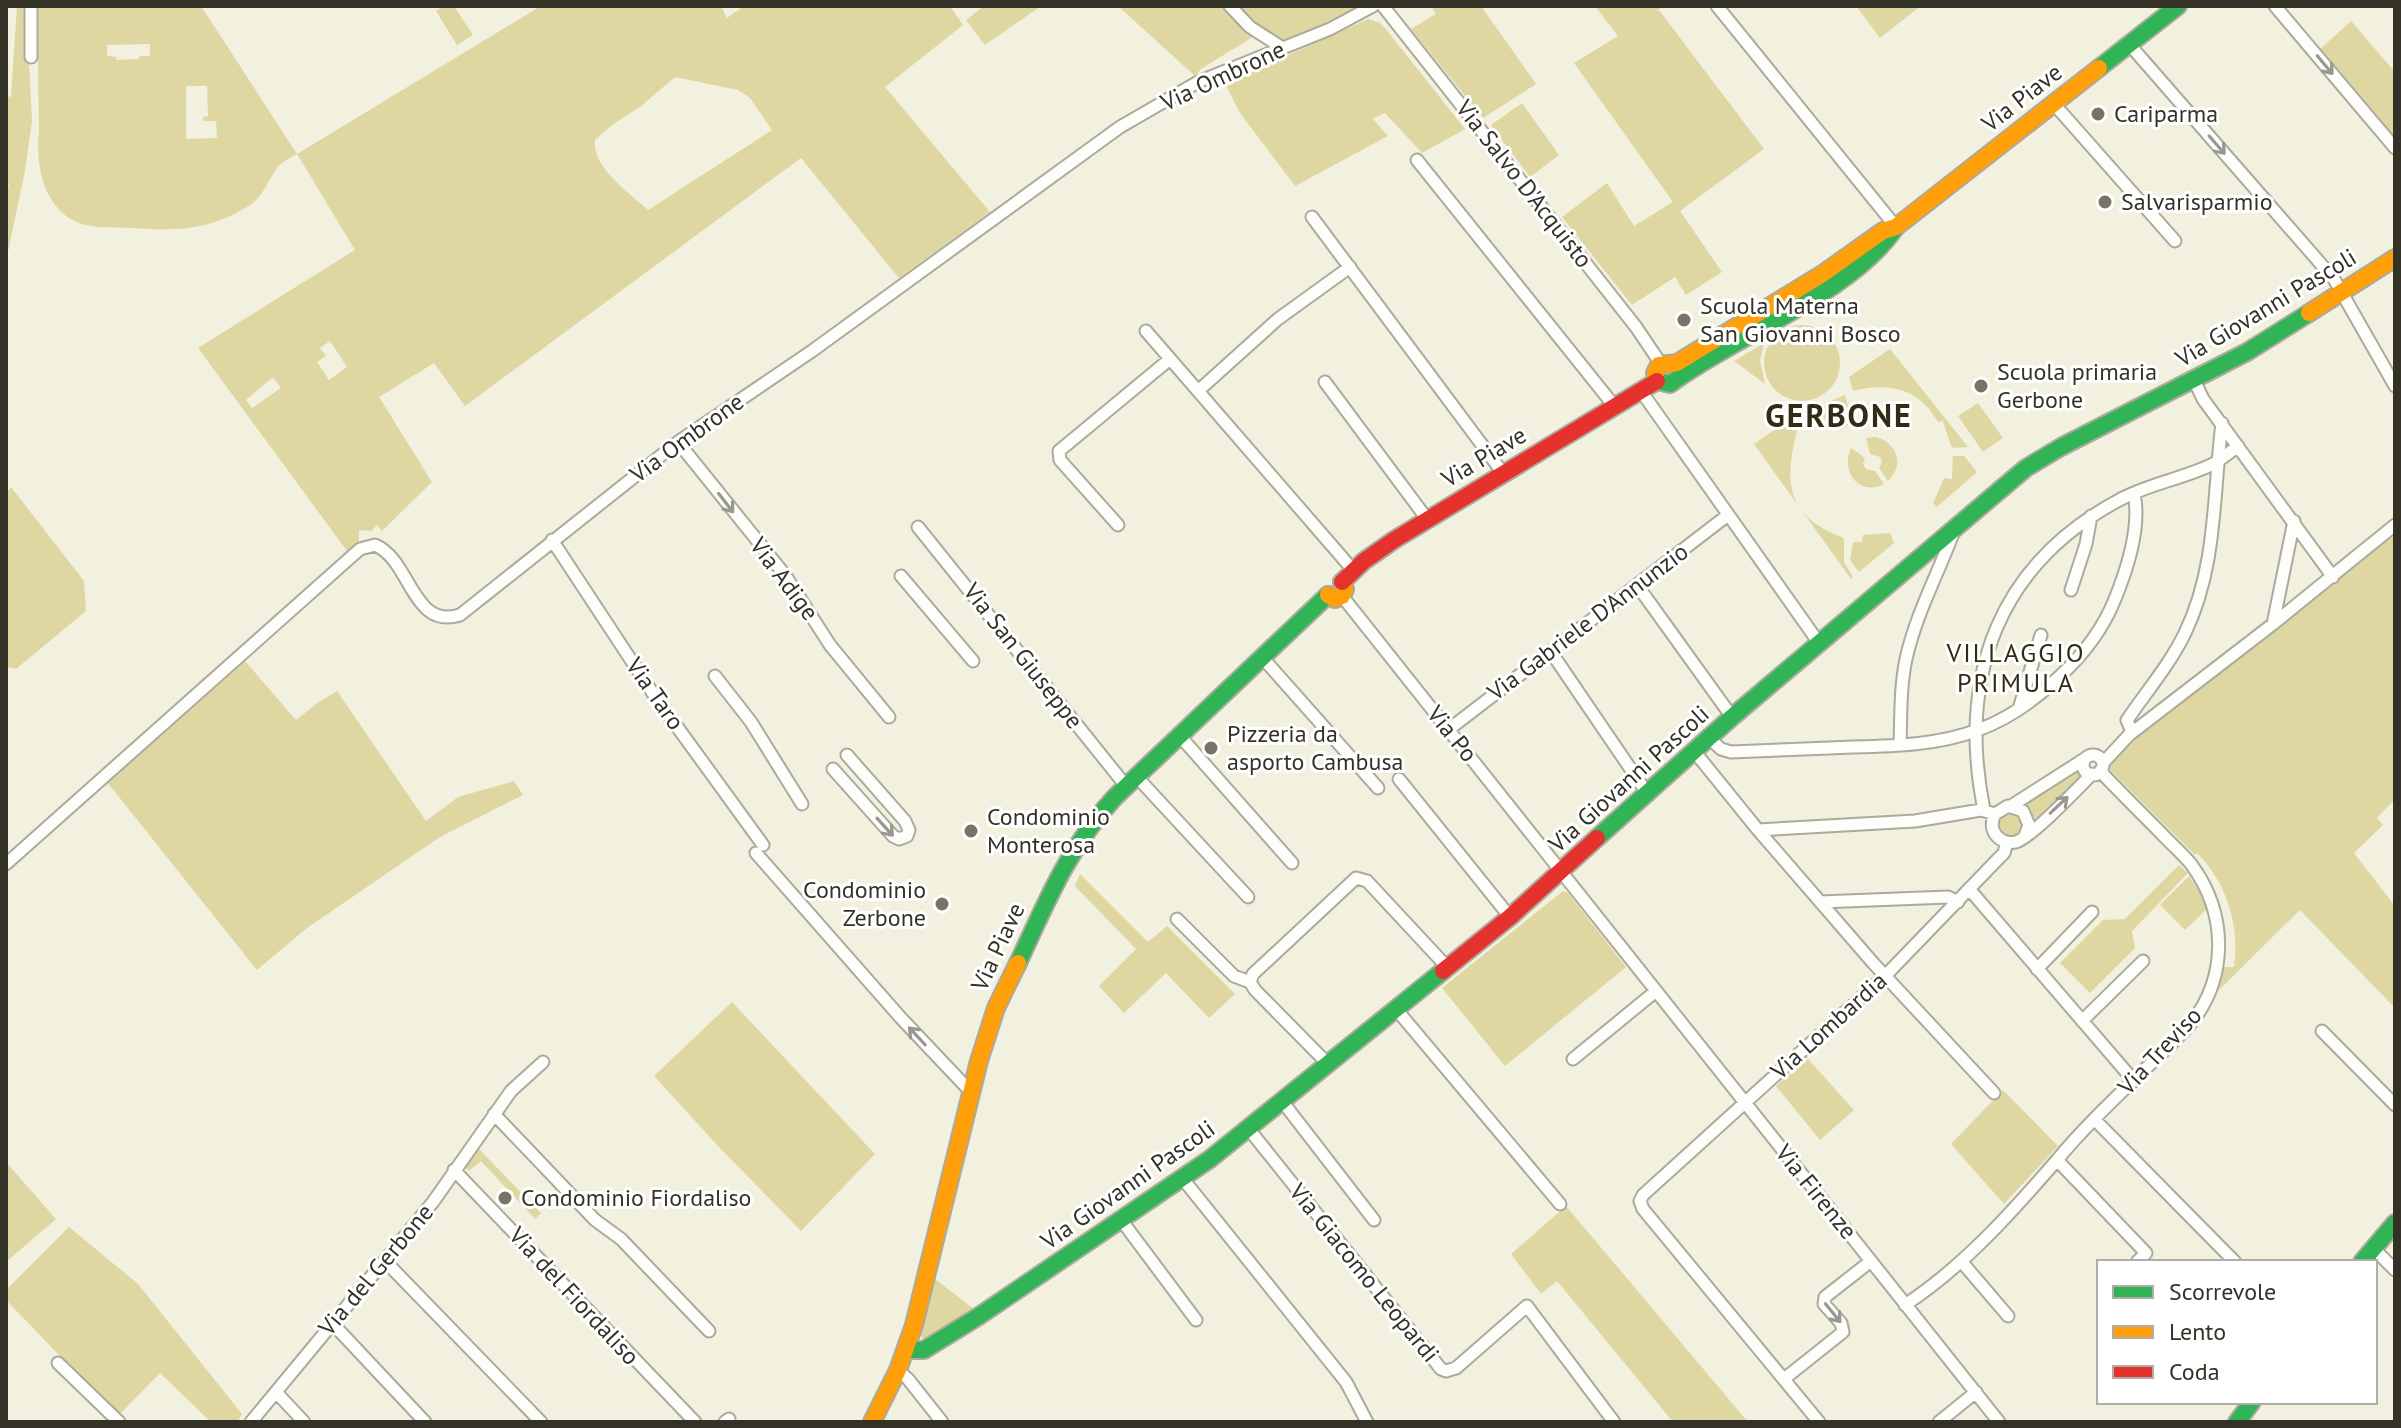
<svg xmlns="http://www.w3.org/2000/svg" width="2401" height="1428" font-family="'PT Sans',sans-serif">
<style>
.green{fill:#dfd7a2;fill-rule:evenodd}
.lines{fill:none;stroke-linecap:round;stroke-linejoin:round}
.street-casing{stroke:#abaa9d;stroke-width:15}
.fast-casing{stroke:#abaa9d;stroke-width:20}
.slow-casing{stroke:#abaa9d;stroke-width:20}
.jam-casing{stroke:#abaa9d;stroke-width:20}
.street{stroke:#fdfdfa;stroke-width:11}
.fast{stroke:#30b455;stroke-width:16}
.slow{stroke:#ff9f0a;stroke-width:16}
.jam{stroke:#e5322d;stroke-width:16}
.oneway{stroke:#989890}
.poi-dot{fill:#767467;stroke:#fff;stroke-width:3}
.labels{text-anchor:middle;stroke-width:6;stroke-linejoin:round;paint-order:stroke}
.street-label{font-size:24px;fill:#343227;stroke:#fff}
.poi-label{font-size:24px;fill:#343227;stroke:#fff;text-anchor:start}
.neighbourhood-label{font-size:26px;letter-spacing:2px;fill:#312d14;stroke:#fff}
.district-label{font-size:32px;font-weight:bold;letter-spacing:2px;fill:#312d14;stroke:#fff}
</style>
<rect width="100%" height="100%" fill="#f2f0df"/>
<!-- green -->
<path class="green" d="M17,6h9l6,115 -7,50 -19,90v-62l3,-16h-3v-85l5,-2z
M37,6h164l96,148 244,-148h180l6,12 17,-12h206l13,19 -78,62 105,125 -91,66 -98,-120 -336,248 -31,-43 -55,34 53,85 -50,49 -5,-6 -6,6 -12,-1v11l-12,10 -149,-203 157,-98 -58,-96c-7,4 -16,8 -20,14 -10,14 -14,30 -30,39 -38,23 -70,24 -113,21 -17,-1 -39,1 -55,-5 -35,-14 -44,-58 -40,-90zM107,45l43,-1v12h-11v3l-22,1 -1,-3 -9,-1zM675,77l63,13 12,8 22,32 -124,80c-20,-19 -55,-41 -53,-70l17,-15 28,-18zM186,86h21l1,30 -5,1v4h13l1,17 -31,1zM330,341l17,26 -18,13 -12,-18 9,-6 -6,-8zM273,377l8,11 -29,20 -6,-8z
M444,6h10l19,29 -16,10 -21,-34z
M984,6h57l-56,39 -19,-25z
M1118,6h244l-38,19 -42,15 -18,-10 -63,39 -6,7z
M1431,6h50l55,78 -53,34 -72,-89 25,-15z
M1595,6h68l-11,8 7,-4 105,139 -84,62 42,61 -36,23 -11,-18 -43,28 -70,-88 45,-34 27,43 39,-24 -99,-139 44,-27z
M1856,6h65l-41,32z
M1368,19l12,4 5,5 80,101 -43,24 -37,-40 -12,6 15,17 -93,50 -55,-73 -15,-29z
M2351,21l44,51v70l-77,-91z
M1522,103l37,52 -29,22 -39,-52z
M1764 363a38 38 0 1 1 76 0a38 38 0 1 1-76 0Z
M1764,343l-4,18 5,23 -31,-23z
M1890,349l78,98 -14,1 -3,-2 -8,-25 -5,1c-5,-7 -10,-16 -17,-21 -18,-16 -46,-16 -68,-10l-4,-14z
M1845,395l7,27 -11,8 -23,-16 15,-14z
M1978,403l25,35 -20,14 -25,-36z
M1798,413l3,1c-15,59 -24,99 43,124v24l9,15 -2,2 -97,-135z
M1876,437c21,6 29,28 12,44l-9,-13 3,-6 -2,-5 -10,-3 -4,-16z
M1851,448l14,10 -2,6 3,5 9,2 9,13c-25,13 -44,-13 -33,-36z
M1953,456h11l13,16 -40,35 -4,-4 11,-25 8,1z
M11,487l73,94 2,30 -70,58 -10,-2v-174z
M2395,532v267l-18,19 6,7 -29,28 41,53v102l-95,-98 -81,80 5,-23h10c6,-41 -7,-84 -37,-114l-2,2 -84,-84 -3,-5 14,-18 215,-167z
M1890,533l4,10 -35,29 -9,-12 3,-18h9l1,-7z
M245,661l51,59 23,-18 18,-11 89,130 32,-24 56,-16 9,14 -83,42 -133,91 -50,42 -150,-188z
M2079,768l5,8 -47,42 -3,-1 -12,-13z
M1998 824a12 12 0 1 1 24 0a12 12 0 1 1-24 0Z
M2179,865l9,8 -56,58 3,17 -45,45 -30,-30 43,-43 22,-1z
M1080,874l68,68 19,-16 68,68 -26,24 -43,-45 -42,40 -25,-27 37,-37 -61,-63z
M2189,876l13,19 5,14 -22,21 -25,-25z
M1563,891l5,2 58,74 -121,99 -63,-78z
M732,1002l143,152 -74,77 -83,-85 -64,-70z
M1808,1059l46,51 -34,30 -44,-54z
M2003,1090l55,56 -54,58 -53,-60z
M479,1149l62,64 -6,6 -54,-58 -12,10 -3,-3z
M6,1162l50,57 -50,43z
M1566,1206l182,216h-75l-116,-141 -16,13 -30,-40z
M69,1227l69,57 104,130 -5,8h-26l-51,-49 -42,43 -112,-116v-10z
M935,1279l39,30 -49,32 -5,-6z"/>
<g class="lines">
<defs>
<path id="street" d="M31,6v51
M1230,6l20,21 31,20
M1383,6l253,321 25,37
M1717,6l179,221
M2275,6l120,142
M2129,44l205,235 61,107
M2054,104l121,137
M1417,160l198,247
M1312,217l191,256
M1146,331l207,239
M2194,380l9,19 130,178
M1325,382l102,137
M1198,391l80,-72 72,-52
M1641,391l178,252
M678,442l107,133 45,70 59,72
M1118,525l-58,-65 -1,-9 111,-92
M918,527l208,259
M552,540l102,155 109,150
M901,576l72,85
M1637,585l95,132
M2071,590l15,-46 5,-28
M1342,596l657,826
M2273,624l21,-103
M1551,652l96,141
M1261,656l117,132
M715,676l36,46 51,82
M2019,709l22,-74
M1448,730l280,-215
M2132,732l-5,-12c20,-29 43,-56 58,-87 32,-66 28,-138 37,-210
M1179,735l113,128
M1709,738l12,11 10,3c41,-2 81,-3 122,-5 42,-1 85,-2 125,-17 30,-11 58,-31 81,-53 24,-22 44,-48 56,-78 13,-32 26,-72 19,-106
M1900,745c1,-29 0,-57 6,-86 10,-45 32,-85 48,-128
M1694,751l64,79 116,134 120,129
M2083 765a10 10 0 1 1 20 0a10 10 0 1 1-20 0Z
M2103,763l26,-28 144,-111 122,-99
M833,769l60,67 6,3 8,-3 2,-6 -4,-9 -58,-66
M1136,776l112,121
M1399,779l111,138
M2011,806l75,-48
M1984,810c-27,-134 14,-247 139,-312 29,-15 62,-20 90,-34 9,-5 17,-12 25,-18
M1758,830l157,-9 66,-11 14,4
M2025,836l4,-11 -6,-14 -15,-5 -13,8c-3,6 -4,12 -1,18 4,8 13,12 22,10 17,-6 61,-53 76,-68
M756,853l144,164 71,75
M6,864l354,-315 15,-4c36,15 37,85 85,70l218,-173 134,-91 308,-224 78,-45 132,-53 43,-23
M1970,890l164,191
M1820,902l128,-5 10,5
M1177,919l57,57 16,6 5,8 73,74
M2037,969l55,-57
M1250,982l3,-8 103,-96 11,3 80,86
M1396,1009l164,195
M2082,1021l61,-60
M2322,1031l73,74
M1573,1059l83,-68
M1282,1101l92,119
M494,1114l101,106 26,19 88,92
M2095,1120l140,142
M1248,1128l193,241 5,2 10,-3 71,-62 87,116
M2057,1160l89,93 -9,9
M454,1170l241,252
M1183,1179l163,203 21,40
M1122,1221l74,99
M2373,1248l22,22
M385,1261l156,161
M1961,1261l47,55
M1905,1305c59,-39 106,-92 152,-145 39,-47 87,-88 130,-132 42,-48 41,-114 4,-164 -9,-11 -21,-21 -30,-31 -21,-21 -41,-41 -61,-62
M332,1323l93,99
M58,1363l61,59
M898,1370l10,9 34,43
M1784,1379l59,-47 -2,-9 -17,-19 1,-7 46,-36
M276,1392l28,30
M251,1422l182,-220 78,-111 32,-29
M725,1422l4,-3
M1819,1422l-176,-213 -3,-8 3,-6 243,-220 111,-115 7,-7 3,-11
M1939,1422l37,-30"/>
<path id="fast" d="M2099,68l79,-62
M1657,381l13,3c67,-50 181,-90 226,-157
M1597,838l135,-121 294,-249 35,-21 186,-95 62,-39
M1018,963c29,-62 50,-115 97,-166l213,-202
M2362,1262l33,-39
M906,1350h18l55,-34 231,-157 233,-188
M2237,1422l15,-20"/>
<path id="slow" d="M2309,313l86,-55
M1657,381l-2,-8 4,-8 18,-2 147,-90 59,-42 13,-4 203,-159
M1328,595l7,4 7,-3 3,-7 -3,-7
M872,1422l26,-52 16,-45 65,-264 17,-53 22,-45"/>
<path id="jam" d="M1342,582l22,-21 30,-21 263,-159
M1443,971l67,-54 87,-79"/>
</defs>
<!-- street casing -->
<use href="#street" class="street-casing"/>
<!-- fast casing -->
<use href="#fast" class="fast-casing"/>
<!-- slow casing -->
<use href="#slow" class="slow-casing"/>
<!-- jam casing -->
<use href="#jam" class="jam-casing"/>
<!-- street -->
<use href="#street" class="street"/>
<!-- fast -->
<use href="#fast" class="fast"/>
<!-- slow -->
<use href="#slow" class="slow"/>
<!-- jam -->
<use href="#jam" class="jam"/>
</g>
<!-- one-way arrows -->
<defs><path id="oneway-shaft" d="M-6 0H5M1.5-3L5.5 0L1.5 3" fill="none" stroke-width="1.6" stroke-linecap="round" stroke-linejoin="round" transform="scale(2)"/></defs>
<g class="oneway">
<use href="#oneway-shaft" transform="translate(2325 65) rotate(50)"/>
<use href="#oneway-shaft" transform="translate(2217 145) rotate(49)"/>
<use href="#oneway-shaft" transform="translate(726 503) rotate(52)"/>
<use href="#oneway-shaft" transform="translate(2059 805) rotate(-43)"/>
<use href="#oneway-shaft" transform="translate(885 827) rotate(48)"/>
<use href="#oneway-shaft" transform="translate(917 1036) rotate(-133)"/>
<use href="#oneway-shaft" transform="translate(1833 1313) rotate(51)"/>
</g>
<!-- markers -->
<g class="poi-dot">
<circle cx="2098" cy="114" r="8"/>
<circle cx="2105" cy="202" r="8"/>
<circle cx="1684" cy="320" r="8"/>
<circle cx="1981" cy="386" r="8"/>
<circle cx="1211" cy="748" r="8"/>
<circle cx="971" cy="831" r="8"/>
<circle cx="942" cy="904" r="8"/>
<circle cx="505" cy="1198" r="8"/>
</g>
<g class="labels">
<!-- street labels -->
<g class="street-label">
<text transform="translate(1223 76) rotate(-25)" y="8">Via Ombrone</text>
<text transform="translate(2022 98) rotate(-38)" y="8">Via Piave</text>
<text transform="translate(1524 184) rotate(52)" y="8">Via Salvo D'Acquisto</text>
<text transform="translate(2266 308) rotate(-31)" y="8">Via Giovanni Pascoli</text>
<text transform="translate(687 438) rotate(-36)" y="8">Via Ombrone</text>
<text transform="translate(1484 457) rotate(-31)" y="8">Via Piave</text>
<text transform="translate(784 579) rotate(53)" y="8">Via Adige</text>
<text transform="translate(1588 622) rotate(-37)" y="8">Via Gabriele D'Annunzio</text>
<text transform="translate(1023 656) rotate(52)" y="8">Via San Giuseppe</text>
<text transform="translate(655 694) rotate(55)" y="8">Via Taro</text>
<text transform="translate(1452 734) rotate(51)" y="8">Via Po</text>
<text transform="translate(1629 779) rotate(-42)" y="8">Via Giovanni Pascoli</text>
<text transform="translate(998 947) rotate(-65)" y="8">Via Piave</text>
<text transform="translate(1829 1026) rotate(-42)" y="8">Via Lombardia</text>
<text transform="translate(2160 1051) rotate(-47)" y="8">Via Treviso</text>
<text transform="translate(1128 1185) rotate(-35)" y="8">Via Giovanni Pascoli</text>
<text transform="translate(1816 1192) rotate(51)" y="8">Via Firenze</text>
<text transform="translate(376 1270) rotate(-50)" y="8">Via del Gerbone</text>
<text transform="translate(1364 1273) rotate(51)" y="8">Via Giacomo Leopardi</text>
<text transform="translate(574 1296) rotate(47)" y="8">Via del Fiordaliso</text>
</g>
<!-- poi labels -->
<g class="poi-label">
<text x="2114" y="122">Cariparma</text>
<text x="2121" y="210">Salvarisparmio</text>
<text x="1700" y="314">Scuola Materna<tspan x="1700" dy="28">San Giovanni Bosco</tspan></text>
<text x="1997" y="380">Scuola primaria<tspan x="1997" dy="28">Gerbone</tspan></text>
<text x="1227" y="742">Pizzeria da<tspan x="1227" dy="28">asporto Cambusa</tspan></text>
<text x="987" y="825">Condominio<tspan x="987" dy="28">Monterosa</tspan></text>
<text x="926" y="898" text-anchor="end">Condominio<tspan x="926" dy="28">Zerbone</tspan></text>
<text x="521" y="1206">Condominio Fiordaliso</text>
</g>
<!-- neighbourhood labels -->
<g class="neighbourhood-label">
<text x="2016" y="662">VILLAGGIO<tspan x="2016" dy="30">PRIMULA</tspan></text>
</g>
<!-- district labels -->
<g class="district-label">
<text x="1839" y="427">GERBONE</text>
</g>
</g>
<!-- border -->
<rect width="2401" height="1428" fill="none" stroke="#343227" stroke-width="16"/>
<!-- legend -->
<rect x="2097" y="1260" width="280" height="144" fill="#ffffff" stroke="#aeada9" stroke-width="2"/>
<rect x="2113" y="1286" width="40" height="12" fill="#30b455" stroke="#aeada9" stroke-width="2"/>
<text x="2169" y="1300" font-size="24" fill="#343227">Scorrevole</text>
<rect x="2113" y="1326" width="40" height="12" fill="#ff9f0a" stroke="#aeada9" stroke-width="2"/>
<text x="2169" y="1340" font-size="24" fill="#343227">Lento</text>
<rect x="2113" y="1366" width="40" height="12" fill="#e5322d" stroke="#aeada9" stroke-width="2"/>
<text x="2169" y="1380" font-size="24" fill="#343227">Coda</text>
</svg>
